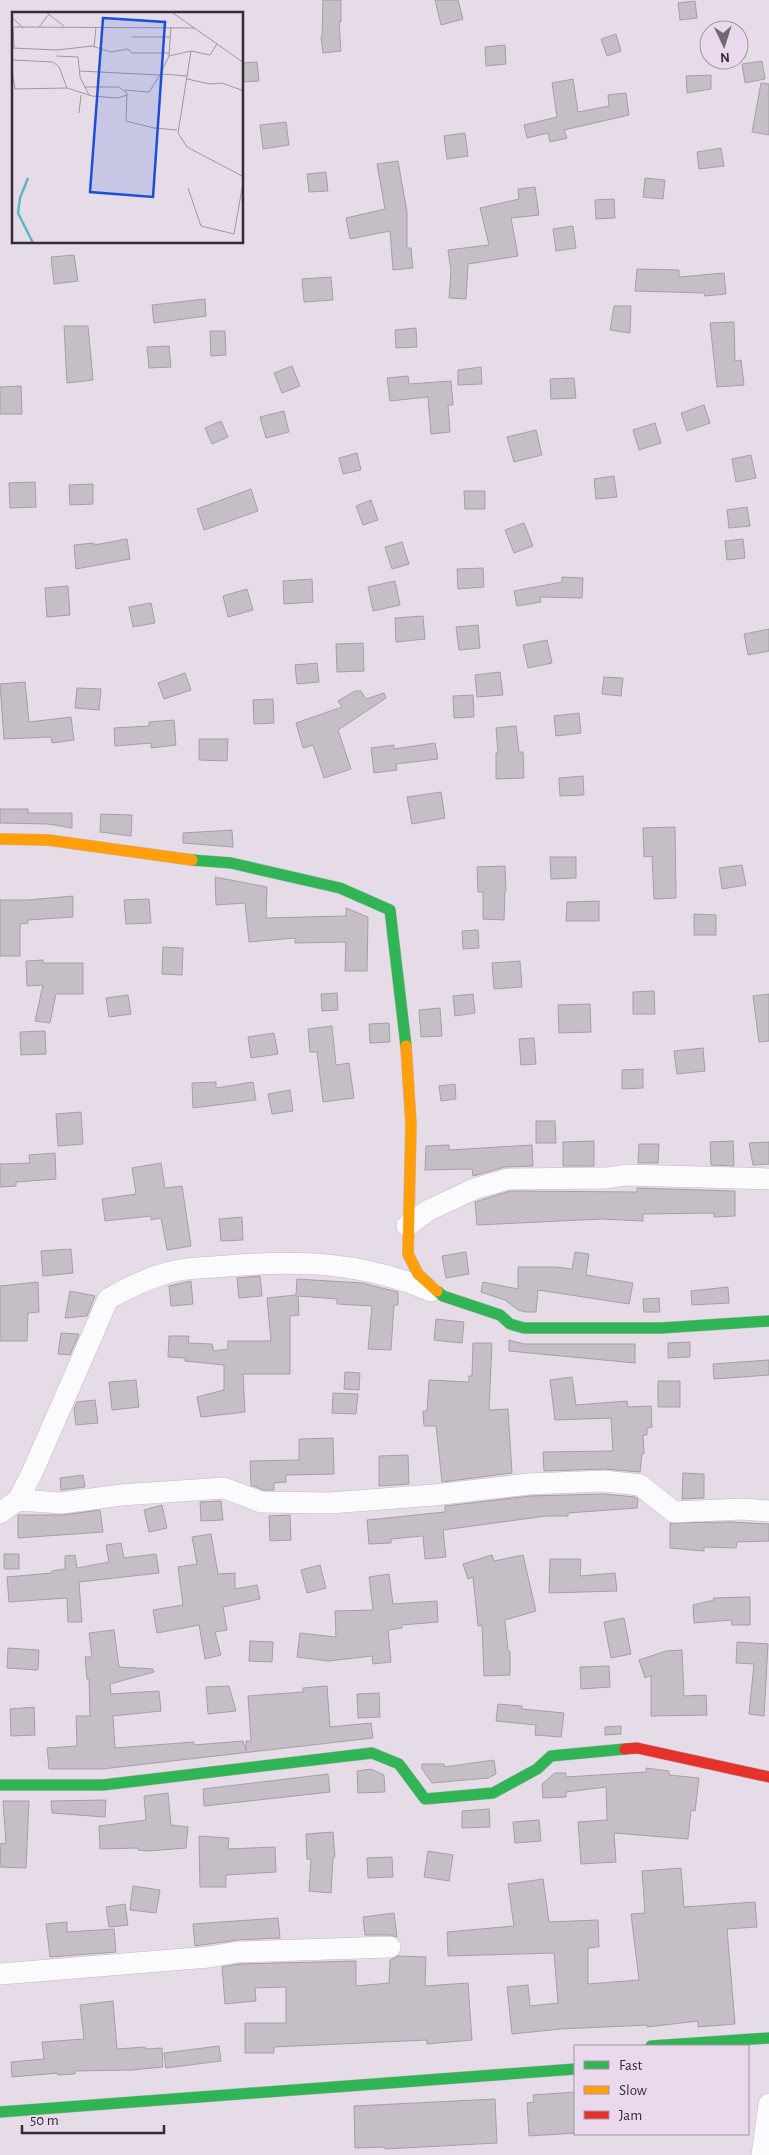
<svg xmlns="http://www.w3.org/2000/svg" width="769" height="2155" font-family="'Alegreya Sans',sans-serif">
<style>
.building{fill:#c6bec7;stroke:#a59ea7}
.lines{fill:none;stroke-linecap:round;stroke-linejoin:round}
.street-casing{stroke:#c2bac3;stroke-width:22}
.fast-casing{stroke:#c2bac3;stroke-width:12}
.slow-casing{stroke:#c2bac3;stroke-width:12}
.jam-casing{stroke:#c2bac3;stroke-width:12}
.street{stroke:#fbfafc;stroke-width:21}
.fast{stroke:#30b455;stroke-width:11}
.slow{stroke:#ff9f0a;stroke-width:11}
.jam{stroke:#e5322d;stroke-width:11}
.inset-river{fill:none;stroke:#5db6c2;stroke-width:2.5}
.inset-road{fill:none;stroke:#9e96a0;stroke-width:1}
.view{fill:#1d4ed8;fill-opacity:0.15;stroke:#1d4ed8;stroke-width:2.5}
.inset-edge{fill:none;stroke:#332c34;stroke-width:2.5}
</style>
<rect width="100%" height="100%" fill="#e6dce8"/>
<!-- building -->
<path class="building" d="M323,0h18v22h-2l2,29 -18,2 -2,-16h1z
M435,0h23l5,19 -22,6z
M695,1l2,17 -17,2 -2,-17z
M616,34l5,17 -14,5 -6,-17z
M505,45l1,19 -20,2 -1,-19z
M762,61l3,18 -20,4 -3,-19z
M257,62l2,19 -17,1v-19z
M711,75v14l-24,4 -1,-17z
M573,79l5,33 31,-6 -1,-11 18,-2 3,22 -65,15 3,8 -17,4 -2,-9 -21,5 -3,-13 33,-8 -5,-34z
M761,83l8,1v51l-17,-3z
M286,122l3,23 -26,4 -3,-24z
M465,133l3,23 -21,3 -3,-23z
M721,148l3,18 -25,3 -2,-17z
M398,161l9,51v36h4l2,20 -20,2 -3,-39 -40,8 -4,-21 39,-9 -8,-45z
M326,172l2,19 -19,1 -2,-18z
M645,178l20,2 -2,19 -20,-2z
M535,187l4,28 -28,3 7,38 -50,8 -2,35 -17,-1 2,-27 -3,-21 41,-5 -9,-37 39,-9 -1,-10z
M614,199l1,19 -19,1 -1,-19z
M573,226l3,22 -20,3 -3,-22z
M74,255l4,26 -24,3 -3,-27z
M637,269l42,1v7l45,-4 2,21 -21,2 -1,-3 -69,-2z
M331,277l2,23 -29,2 -2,-23z
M205,299l1,17 -52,7 -2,-18z
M614,306h17l-1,27 -20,-3z
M734,322l1,39 6,-1 3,25 -27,2 -7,-64z
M64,326h24l5,54 -26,3z
M416,328l1,19 -21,1 -1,-18z
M210,331h15l1,24 -15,1z
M169,346l2,21 -22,1 -2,-21z
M292,366l8,20 -18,7 -8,-20z
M481,367l1,17 -24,1v-15z
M408,376l1,8 42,-3 2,24h-5l2,27 -19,2 -3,-37 -38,4 -3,-23z
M574,378l2,20 -25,1 -1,-20z
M21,386l1,28h-22v-27z
M704,405l6,18 -23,8 -6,-18z
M284,411l5,21 -23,6 -6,-21z
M221,421l7,16 -16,7 -7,-16z
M655,423l6,20 -22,7 -6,-20z
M536,430l6,25 -28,7 -7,-25z
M357,453l4,17 -18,4 -4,-16z
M751,455l5,23 -20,4 -4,-23z
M614,476l3,21 -21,2 -2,-20z
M35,482l1,25 -26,1 -1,-25z
M93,484v20l-23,1 -1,-20z
M251,489l7,22 -54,19 -7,-21z
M464,491h21v18h-20z
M371,500l7,20 -15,5 -7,-19z
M747,507l3,19 -21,2 -2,-18z
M524,523l9,23 -19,7 -9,-23z
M127,539l3,20 -54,10 -2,-24 20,-2v2z
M743,539l2,19 -18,2 -2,-19z
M402,542l7,22 -17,5 -7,-22z
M483,568l1,19 -26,2 -1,-20z
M562,577l21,1 -1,20 -42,-1 1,5 -24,4 -3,-15 48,-9z
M312,579l1,23 -29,2 -1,-23z
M395,581l5,24 -27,6 -5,-24z
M68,586l2,29 -23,2 -2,-29z
M247,589l6,21 -25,7 -5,-21z
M151,603l4,20 -22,4 -4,-20z
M423,616l2,23 -29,3 -1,-24z
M478,625l2,23 -21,2 -3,-23z
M769,629v22l-21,4 -4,-21z
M547,640l5,23 -24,5 -5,-23z
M363,643l1,28 -27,1 -1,-28z
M317,663l2,19 -22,2 -2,-19z
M500,672l3,23 -26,2 -2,-22z
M185,673l6,17 -27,9 -6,-16z
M604,677l19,1 -2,18 -19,-2z
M25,682l4,40 42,-5 3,23 -22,3 -1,-6 -47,2 -4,-55z
M77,688l24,1 -2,21 -24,-2z
M355,691h6l5,8 18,-6 2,5 -48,32 13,39 -27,9 -11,-33 -10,3 -7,-25 46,-16 -4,-6z
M473,695l1,22 -20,1 -1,-22z
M273,699l1,24 -20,1 -1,-24z
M579,713l2,20 -25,3 -2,-20z
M174,720l2,25 -25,3v-5l-36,3 -1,-18 35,-2v-4z
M516,726l3,26h4l1,26 -28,1v-26h2l-2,-25z
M199,739h29l-1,22 -28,-1z
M435,743l3,16 -42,5 1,6 -23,3 -3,-25 23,-3v4z
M583,776l1,19 -24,1 -1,-18z
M441,792l4,26 -33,6 -5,-27z
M0,809h28v4h44v15l-24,-4 -48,-1z
M101,814l31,1 -1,21 -31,-4z
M675,827l1,71 -22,1 -2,-43 -8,1 -1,-29z
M232,830l1,17 -50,-4v-10z
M550,857h26v21l-25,1z
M742,865l4,20 -24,4 -3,-21z
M505,866l1,25h-1l-1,29 -21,-1v-27h-5l-1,-25z
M215,877l52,10 -1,31 80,-2v-8l22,9 -1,54h-22l1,-29 -51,1v-5l-46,4 -4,-39 -29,2z
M73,896v21l-45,3v3l-8,1v32h-20v-56h27z
M149,899l2,24 -25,1 -2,-24z
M599,901v20h-33l1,-19z
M694,914l22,1v20h-22z
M478,930l1,18 -16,1 -1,-18z
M163,947l20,1 -1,27 -20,-1z
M43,960v3h40v31h-27l-6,29 -15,-2 8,-36 -16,1 -1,-25z
M520,961l2,26 -28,2 -2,-26z
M654,991l1,23h-22v-22z
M337,993l1,17 -16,1 -1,-17z
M473,994l2,19 -20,3 -2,-20z
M769,994v47l-10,1 -6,-46z
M128,995l3,19 -22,3 -3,-19z
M590,1004l1,28 -32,1 -1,-28z
M440,1008l2,28 -21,1 -2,-27z
M389,1023l1,19 -20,1 -1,-19z
M332,1026l4,39 13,-2 5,35 -31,4 -6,-50h-7l-2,-23z
M45,1031l1,23 -25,1 -1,-23z
M274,1033l4,21 -27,4 -3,-21z
M534,1038l2,26 -15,1 -2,-26z
M703,1048l2,23 -28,3 -3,-23z
M643,1069v19l-21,1v-19z
M216,1082v6l37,-6 3,18 -63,8 -1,-25z
M455,1084l1,15 -15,2 -2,-15z
M290,1090l3,21 -21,3 -4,-20z
M81,1112l2,32 -25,2 -2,-32z
M536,1121h19l1,22h-20z
M594,1141v25h-31v-24z
M733,1141l1,25 -23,-1 -1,-23z
M769,1142v22l-16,1 -4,-22z
M639,1144h20l-1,19h-20z
M449,1145v5l83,-5 1,21 -28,1 -32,9 -1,-7 -47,1 1,-24z
M55,1153l1,26 -40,3v4l-16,1v-23l30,-1 -1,-8z
M161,1163l4,25 17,-2 9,60 -24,4 -6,-32 -10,2v-4l-46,5 -3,-22 34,-5 -4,-26z
M637,1188l98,3v25l-21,1v-4l-71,1v7l-41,-2 -125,6 -2,-23 35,-11 127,1z
M242,1217l1,23 -22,1 -2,-22z
M71,1249l2,24 -30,3 -2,-25z
M466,1252l3,22 -23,4 -4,-22z
M575,1252l14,2 -3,21 47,8 -4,21 -91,-14 -2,22h-10l-8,-2 -13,-10 -24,-8 2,-10 35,7v-22h38l16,2z
M260,1276l2,20 -23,2 -2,-20z
M297,1279l65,4 36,9v13h-4l-3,45 -23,-1 4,-43 -35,-2v-5l-39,-3 1,19 -9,1v58h-47l2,38 -44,5 -4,-20 27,-7v-25l-39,-4v-3l-17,-1 1,-21h20l-1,7 24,1 2,7 14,-2v-8h43l-4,-43 29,-3z
M191,1281l2,23 -22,2 -2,-20z
M38,1282l1,30 -11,1 -1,28h-27v-55z
M728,1287l1,16 -37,2 -1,-14z
M70,1291l25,5 -8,20 -22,2z
M659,1298l1,14h-16l-1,-13z
M436,1319l28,3 -2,21 -28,-3z
M61,1333l18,1 -9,21 -12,-1z
M509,1340l15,4h111v19l-126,-12z
M690,1342v15l-22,1v-15z
M473,1343h19l-3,67 19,-1 4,64 -70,9 -6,-56h-12l-1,-15h4l2,-31 40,2v-6h3z
M769,1360v15l-55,4 -1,-15z
M345,1372l15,1 -1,17 -15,-1z
M572,1377l4,28 51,-4 1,6 23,-1 1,21 -5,1v7h-4l1,19h-2l-2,18 -36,-3 -60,2 -1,-19 70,-1 -2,-33 -56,2 -5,-40z
M136,1380l3,27 -27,3 -3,-28z
M658,1381h22v26h-22z
M333,1393l25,1 -2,20 -24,-1z
M95,1400l3,23 -22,2 -2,-16 3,-7z
M333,1438l1,36 -48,1v7l-12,1v7h-11l-12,-5 -1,-24 49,-1v-21z
M408,1455l1,29 -30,2v-30z
M683,1473l21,1v24l-22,1z
M83,1475l2,12 -24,3 -1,-12z
M604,1494l31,3 3,2 -1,9 -69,5v3h-22l-103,14 3,27 -21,2 -2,-23 -32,3v4l-22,1 -2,-24 78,-8v-6l85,-10z
M221,1501l2,19 -22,1 -1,-19z
M162,1505l5,23 -18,4 -5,-22z
M100,1510l3,22 -85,6v-23h45z
M290,1515l1,25 -21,1 -1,-25z
M731,1522l38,2v17l-32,1 -1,6 -32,-1v4l-34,-3v-25z
M211,1534l7,40 17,-1v16l22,-4 3,14 -37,8 4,23 -12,2 6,23 -16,4 -6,-34 -42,8 -4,-23 30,-5 -5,-38 19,-3 -5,-27z
M121,1543l3,15 32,-4 3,19 -80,9 3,40h-14l-1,-24 -58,4 -2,-25 45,-4v-2l13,-2v-13l10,-1 2,13 32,-6 -3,-17z
M4,1554h15v15h-15z
M492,1555l2,6 29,-6 13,56 -31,9 3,31h2v24l-26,1 -2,-51 -4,1 -5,-49 -5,2 -5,-15z
M550,1559h31l-1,17 35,-3 2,18 -68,2z
M320,1565l6,23 -19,5 -6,-23z
M389,1574l4,30 44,-3 1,21 -36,3v3l-14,2 3,32 -18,2 -1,-8 -44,5 -31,-4 3,-24 36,4 -1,-26 38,-1 -4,-33z
M750,1597v28h-18l-1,-5 -37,3 -1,-18 21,-5 -1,-2z
M624,1618l7,36 -20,4 -7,-36z
M114,1630l5,37 34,2 1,3 -44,12 1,10 48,-3 2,20 -48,5 2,32 79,-6v3l49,-4 3,10v-10h5l-3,-45 55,-4v-4l24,-2 3,41 41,-4 2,15 -271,31h-53l-2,-21 30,-2 -1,-30h14l-1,-37h-2l-2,-22h7l-3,-24z
M250,1641l23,1 -1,20 -23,-1z
M737,1642l31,2 -4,72 -15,-2 5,-50 -18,-1z
M8,1648l31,2 -1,20 -31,-2z
M682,1650l2,46 22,-1 1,20 -56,1v-41l-6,3 -6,-18 27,-9z
M609,1666l1,21 -29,2 -1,-22z
M229,1686l7,25 -28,3 -2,-27z
M379,1693l1,24 -22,1 -1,-24z
M498,1704l24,2v3l42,4 -3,24 -26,-2 1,-10 -40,-4z
M34,1707l1,28 -24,1 -1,-27z
M621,1726v8l-16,1v-8z
M494,1760l2,14 -8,4 -56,5 -10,-14v-5h22v3z
M646,1768l23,3v4l30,3 -4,33 -4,-1 -3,29 -74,-6 2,29 -35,2 -3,-42 29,-2 -1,-33 -40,5v5l-23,1 -1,-14 13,-11h11v4l80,-5z
M371,1769l13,6 1,17 -27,1 -1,-22z
M328,1774l2,18 -126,14 -1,-17z
M168,1793l3,32 17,2 -2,21 -38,3 -10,-1v-2l-38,1 -1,-23 47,-6 -2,-24z
M106,1800l-1,17 -53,-4 -1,-12z
M3,1801h26l-3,67 -26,-1 1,-24 5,1z
M489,1809l1,18 -28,1v-17z
M539,1820l2,21 -26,2 -2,-21z
M333,1832l2,25 -2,1 -2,35 -22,-2 2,-32h-4l-1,-25z
M199,1836l30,2 -1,11 47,-2 1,25 -50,3v12h-26z
M428,1851l25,4 -4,26 -25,-4z
M392,1857l1,20 -25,1 -1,-20z
M681,1868l3,39 71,-5 2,25 -30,2 8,95 -37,3v-6l-51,6v-2l-86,4 -49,5 -5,-47 21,-2 2,21 28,-3 -4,-50 -106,3 -1,-24 67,-6 -6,-42 35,-5 6,43 49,-2 1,27 -11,1v36l51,-4 -8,-66 14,-1 -3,-42z
M133,1886l27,4 -4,23 -26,-3z
M125,1904l3,21 -19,2 -3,-20z
M394,1913l3,24 -7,-2h-25l-2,-18z
M278,1918l2,20 -43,2 -42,6 -2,-22z
M67,1922v10l47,-3 2,23 -66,5 -4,-33z
M398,1956l28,1 -1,29 43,-3 4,57 -45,4v-4l-153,7v6h-29v-30h41v-36l-31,1 1,13 -31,3 -3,-37 17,-3 117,-3v25l33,-3 1,-23z
M113,2001l4,48 28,-2v2l17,-1 1,19 -31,3 -57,1v3l-17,1v-2l-46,4 -1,-15 33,-3 -2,-17 42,-3 -4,-34z
M219,2046l2,15 -55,7 -2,-15z
M575,2092v41l-46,3 -2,-33 7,-1 -1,-7z
M495,2099l2,44 -112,6v-2l-30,1 -1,-42z"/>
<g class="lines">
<defs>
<path id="street" d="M407,1226l20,-15 47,-22 34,-10 99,-1 19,-3 143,4
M18,1500l14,-27 76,-174c19,-11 37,-20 59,-26 18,-6 40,-5 60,-7 74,-6 135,-4 204,25
M0,1513l18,-13 44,3 59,-8 103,-7 37,14 69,1 104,-8 95,-11 75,-3 36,4 34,27 68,-3 27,2
M0,1974l209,-17 29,-5 152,-5
M762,2155l7,-51"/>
<path id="fast" d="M192,860l39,3 109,25 50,22 16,136
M437,1291l6,5 57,19 10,9 14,4h137l108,-7
M0,1785h103l269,-32 27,11 26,35 68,-6 44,-24 14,-13 74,-7
M651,2046l118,-8
M0,2112l575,-43"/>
<path id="slow" d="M0,839l48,1 144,20
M406,1046l5,79 -3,129 10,20 19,17"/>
<path id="jam" d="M625,1749l12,-1 132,29"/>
</defs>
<!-- street casing -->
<use href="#street" class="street-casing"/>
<!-- fast casing -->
<use href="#fast" class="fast-casing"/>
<!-- slow casing -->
<use href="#slow" class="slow-casing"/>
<!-- jam casing -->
<use href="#jam" class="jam-casing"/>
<!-- street -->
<use href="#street" class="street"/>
<!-- fast -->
<use href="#fast" class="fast"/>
<!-- slow -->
<use href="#slow" class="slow"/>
<!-- jam -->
<use href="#jam" class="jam"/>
</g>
<!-- overview -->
<g transform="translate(12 12)">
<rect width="231" height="231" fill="#e6dce8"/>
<path class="inset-river" d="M16,166l-8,20 -2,15 15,30"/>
<path class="inset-road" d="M35,1l17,13M161,1l71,50M0,5l11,11M1,15l1,21M2,15l180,1M27,15l10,-13M120,25h38M82,35l2,-20M0,36l45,2 35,-4 19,6 17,-3 4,4h37M179,39l19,4 7,-11M44,44l22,1 2,20 9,18M157,44l22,-5 -13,82 9,14 57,30 -10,57 -33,-8 -13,-38M0,48l41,2 6,5 8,21M0,59l3,18 52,-1 25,8 26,2 9,-3M67,59l81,4 9,-19 2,-29M150,62l25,2M175,67l23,5 12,-1 22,8M72,75h35l8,6 -1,28 28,7 23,2M113,78l24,2 11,-17M67,101l2,-18"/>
<path class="view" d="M91,6l62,4 -12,175 -63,-5z"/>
<rect width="231" height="231" class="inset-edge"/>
</g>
<!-- legend -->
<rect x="574" y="2045" width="175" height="90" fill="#ead8ec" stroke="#a193a2"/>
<rect x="584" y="2061" width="25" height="8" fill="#30b455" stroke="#a193a2"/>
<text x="619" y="2070" font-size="15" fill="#332c34">Fast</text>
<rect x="584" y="2086" width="25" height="8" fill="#ff9f0a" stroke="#a193a2"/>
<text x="619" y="2095" font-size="15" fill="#332c34">Slow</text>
<rect x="584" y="2111" width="25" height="8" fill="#e5322d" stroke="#a193a2"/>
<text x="619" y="2120" font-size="15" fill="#332c34">Jam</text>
<!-- north arrow -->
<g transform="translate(724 45) rotate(176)"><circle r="24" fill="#ead8ec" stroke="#a193a2"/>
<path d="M0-4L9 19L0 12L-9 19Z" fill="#726a73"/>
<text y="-8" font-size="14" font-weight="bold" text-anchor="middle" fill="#332c34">N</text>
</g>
<!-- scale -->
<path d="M22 2125v8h142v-8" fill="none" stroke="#332c34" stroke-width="2.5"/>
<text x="30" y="2125" font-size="15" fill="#332c34" stroke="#ead8ec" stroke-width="4" paint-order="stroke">50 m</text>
</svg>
